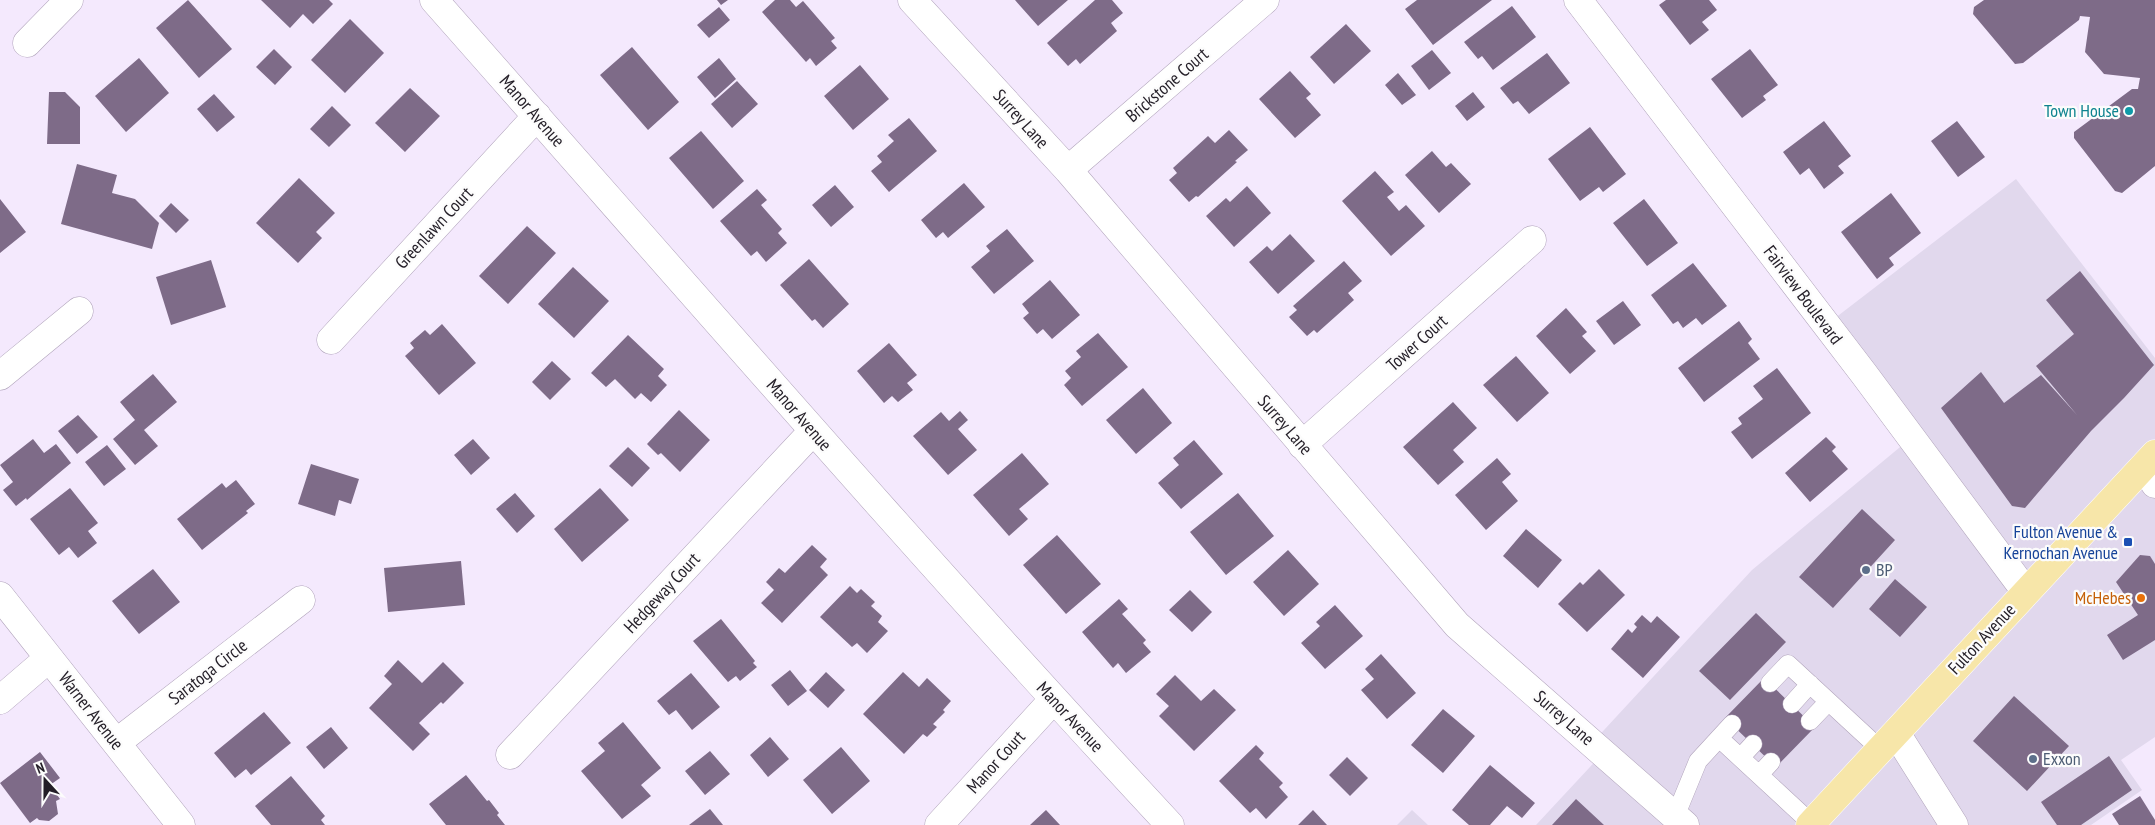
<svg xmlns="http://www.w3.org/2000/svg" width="2155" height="825" font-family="'PT Sans Narrow',sans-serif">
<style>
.commercial{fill:#e1d8ed}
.building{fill:#7e6b88}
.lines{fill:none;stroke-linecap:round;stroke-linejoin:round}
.service-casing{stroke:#b1a4bb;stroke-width:19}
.minor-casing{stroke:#b1a4bb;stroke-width:29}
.primary-casing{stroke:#fff;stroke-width:29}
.service{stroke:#fff;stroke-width:18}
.minor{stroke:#fff;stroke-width:28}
.primary{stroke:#f7e6a9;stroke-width:28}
.culture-dot{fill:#0f9aa8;stroke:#fcfcfc;stroke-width:2}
.transit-dot{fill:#1a4fb4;stroke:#fcfcfc;stroke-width:2}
.service-dot{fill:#5c6f8a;stroke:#fcfcfc;stroke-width:2}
.food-dot{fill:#e8710a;stroke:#fcfcfc;stroke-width:2}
.labels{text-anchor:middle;stroke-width:4.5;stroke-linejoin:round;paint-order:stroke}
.street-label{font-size:18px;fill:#231e27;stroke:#fcfcfc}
.culture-label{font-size:18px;fill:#0d838f;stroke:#fcfcfc;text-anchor:end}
.transit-label{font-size:18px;fill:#164399;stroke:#fcfcfc;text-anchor:end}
.service-label{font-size:18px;fill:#4e5e75;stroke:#fcfcfc;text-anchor:start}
.food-label{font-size:18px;fill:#c56008;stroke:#fcfcfc;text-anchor:end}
</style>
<rect width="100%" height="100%" fill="#f4e9fd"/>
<!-- commercial -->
<path class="commercial" d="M2016,179l139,179v379l-34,23 21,30 -51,35h-555l67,-72 -11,-10 160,-173 159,-132 -85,-113z
M1412,810l16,15h-31z"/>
<!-- building -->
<path class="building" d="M188,0l44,49 -33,29 -43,-50z
M261,0h68l4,4 -20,20 -10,-10 -13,14z
M717,0h11l-7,5z
M775,0h15l6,7 7,-6 32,37 -4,3 6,7 -21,18 -6,-8 -4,4 -44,-50z
M1015,0h53l-30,26z
M1095,0h17l11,13 -12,10 6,8 -37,33 -4,-5 -8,7 -21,-23z
M1417,0h75l-59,45 -28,-36z
M1666,0h43l8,10 -15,12 7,8 -19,15 -31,-40z
M1984,0h171v166l-33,27 -7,-2 -41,-53v-6l58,-43h6l2,-11 -36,-4 -19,-22 5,-35 -10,-1 -1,4 -56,43 -8,1 -42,-50 1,-7z
M1512,6l24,31 -43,33 -11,-14 -4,3 -14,-17z
M719,7l11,13 -21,18 -12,-13z
M350,19l34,34 -39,40 -34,-33z
M1346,24l25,27 -37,33 -24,-27z
M632,47l47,55 -31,28 -48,-55z
M274,49l18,18 -17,18 -19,-18z
M1750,49l28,36 -15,11 3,4 -24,18 -31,-39z
M1432,50l19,23 -22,17 -18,-24z
M1547,53l23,30 -41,31 -11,-13 -5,3 -13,-16z
M139,58l30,35 -43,39 -31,-36z
M719,58l17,21 -21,19 -18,-21z
M860,65l29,34 -36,31 -29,-34z
M1290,71l21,23 -5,4 15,17 -26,23 -36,-39z
M1398,73l18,22 -14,10 -17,-20z
M737,81l21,23 -26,24 -21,-24z
M410,88l30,28 -35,36 -30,-29z
M49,92h16l15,15v37h-33z
M1473,92l12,15 -18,14 -12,-15z
M214,94l21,23 -18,15 -20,-23z
M332,106l19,19 -22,22 -19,-18z
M909,118l28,33 -48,41 -18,-21 11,-9 -5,-6 17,-15 -6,-6z
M1824,121l27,35 -13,10 6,7 -20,16 -15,-21 -9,7 -17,-23z
M1957,121l28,36 -27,20 -27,-36z
M1590,127l36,47 -23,18 -4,-5 -19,14 -32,-42z
M1229,130l19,20 -13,11 2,1 -39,35 -2,-1 -7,6 -20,-22 8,-7 -4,-5 35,-32 7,7z
M701,131l43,50 -31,28 -44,-51z
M1432,151l14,16 5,-4 20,21 -32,29 -34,-38z
M77,164l40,11 -5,18 23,6 24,24 -7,26 -91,-25z
M1375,171l19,21 -7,5 12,14 7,-6 19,21 -34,30 -49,-55z
M299,178l36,35 -19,19 6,6 -24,25 -42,-40z
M964,183l21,24 -37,31 -5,-6 -7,6 -15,-18z
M835,185l19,22 -23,20 -19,-22z
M1247,186l24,27 -37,34 -28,-31 20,-18 4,4z
M757,189l10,11 -6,5 21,24 -4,4 9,10 -21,19 -9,-11 -6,5 -31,-35z
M1891,193l30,40 -32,25 5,7 -17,14 -36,-47z
M0,199l26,33 -26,21z
M1644,199l34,44 -31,23 -34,-43z
M171,203l18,17 -13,13 -17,-17z
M527,226l29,27 -48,51 -29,-28z
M1007,229l27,32 -40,33 -23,-27 19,-16 -4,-5z
M1290,234l25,27 -37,33 -29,-32 18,-16 5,5z
M809,259l40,45 -26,24 -8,-9 -3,2 -32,-36z
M211,260l15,47 -55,18 -15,-48z
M1344,261l18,20 -14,12 6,7 -37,33 -3,-3 -7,6 -18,-19 8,-7 -4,-4z
M1693,263l34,43 -25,19 -6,-7 -13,10 -5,-7 -5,3 -22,-29z
M573,267l36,34 -35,37 -36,-34z
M2080,271l74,94 -30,33 -33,33 -66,77 -13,-2 -71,-98 40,-36 23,31 37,-28 36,40 -41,-49 38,-32 -28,-34z
M1050,280l30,35 -28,24 -9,-10 -6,5 -14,-16 6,-5 -7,-9z
M1623,301l18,24 -27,20 -18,-24z
M1566,308l21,24 -5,4 14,15 -26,23 -34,-38z
M1739,321l13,18 -4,4 12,16 -56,43 -26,-34z
M442,324l34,39 -37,32 -34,-39 9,-8 -4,-5 15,-13 5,5z
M1098,333l30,34 -46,39 -18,-21 7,-7 -6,-7 16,-14 -5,-6z
M628,335l36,34 -6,7 9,9 -16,17 -10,-9 -6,6 -20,-20 -9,8 -15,-14z
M889,343l28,32 -10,8 6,7 -15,12 -6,-6 -8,7 -27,-32z
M1516,356l33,37 -32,29 -34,-37z
M552,361l19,18 -21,21 -18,-18z
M1777,368l34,45 -59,46 -21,-27 11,-8 -4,-6 25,-19 -10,-13z
M153,374l24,28 -33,28 14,16 -23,19 -22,-26 22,-19 -15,-18z
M1143,388l29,35 -36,31 -30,-34z
M1453,402l24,26 -24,22 11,12 -26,23 -35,-38z
M679,410l31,30 -30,32 -19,-19 -3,2 -11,-11z
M960,411l8,9 -10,9 19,21 -29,25 -35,-39 28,-24 8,9z
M78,415l20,22 -21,17 -19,-23z
M1826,437l10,10 -4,4 16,18 -38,33 -25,-29z
M33,439l11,14 12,-9 15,19 -44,37 -1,-2 -10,8 -13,-16 10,-8 -13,-17z
M473,439l17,19 -19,17 -17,-20z
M1194,440l29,34 -42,35 -23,-26 21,-18 -6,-7z
M107,445l19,24 -22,17 -19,-24z
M628,447l22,21 -18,19 -23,-21z
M1022,453l27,31 -30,25 9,10 -19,17 -36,-41z
M1497,458l14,16 -9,8 16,19 -32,29 -31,-35z
M311,464l48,15 -8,25 -12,-4 -4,16 -37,-12z
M236,480l19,24 -9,7 2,2 -46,37 -25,-31 45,-36 4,5z
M70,488l28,35 -10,8 9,12 -19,15 -9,-11 -10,8 -29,-36z
M600,488l29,32 -47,42 -28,-33z
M515,493l20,23 -18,17 -21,-24z
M1238,493l36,43 -48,39 -36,-43z
M1862,509l33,31 -62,68 -34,-31z
M1526,529l36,31 -24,28 -35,-32z
M1057,535l44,49 -35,30 -43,-49z
M812,545l15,14 -7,8 8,8 -46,48 -21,-20 13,-13 -8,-8 13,-14 6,5z
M1288,550l31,34 -35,32 -31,-34z
M2140,555l10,1 5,8v76l-32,20 -16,-25 31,-20 -22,-33z
M461,561l4,44 -77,7 -4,-44z
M153,569l27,33 -41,32 -27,-33z
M1599,569l26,26 -38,37 -29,-28 22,-22 3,3z
M1895,579l32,28 -27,30 -31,-28z
M850,586l7,7 4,-4 14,13 -4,4 11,10 -4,6 10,9 -21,22 -10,-10 -5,4 -32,-30z
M1190,590l22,22 -20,20 -23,-22z
M1119,599l9,10 -6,5 24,26 -3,3 8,9 -25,21 -8,-10 -5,5 -31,-36z
M1335,605l28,31 -38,33 -24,-26 19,-17 -4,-4z
M1756,613l30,29 -56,58 -31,-29z
M1642,615l9,8 6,-7 23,21 -37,41 -32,-29 17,-20 4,4 5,-6 -3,-3z
M721,619l34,42 -2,2 4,4 -17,14 -4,-5 -8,6 -35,-41z
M1381,654l35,39 -29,26 -26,-29 13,-11 -9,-10z
M398,660l24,23 21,-21 21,21 -21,21 -2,-2 -22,21 11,11 -17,17 -44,-43 23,-24 -8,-8z
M790,670l17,21 -19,15 -17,-21z
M826,672l19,18 -17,18 -19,-18z
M903,672l16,15 8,-9 24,23 -8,9 2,2 -12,12 4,3 -10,10 -4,-3 -19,20 -41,-40z
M691,673l29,34 -28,23 -16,-20 -7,5 -12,-14z
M1175,675l26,26 13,-12 22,21 -42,41 -35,-35 10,-10 -13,-12z
M1764,678l51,49 -39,40 -51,-49z
M2014,696l55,50 -42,45 -54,-50z
M1443,709l32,27 -32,37 -32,-28z
M264,712l27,31 -40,32 -5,-6 -11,9 -21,-25z
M623,722l38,46 -20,17 10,11 -29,23 -41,-48 24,-20 -7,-8z
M331,727l17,21 -24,21 -18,-22z
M770,737l19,22 -21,18 -18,-22z
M1256,745l8,8 -5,6 24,24 -4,4 9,10 -22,22 -10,-11 -6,5 -31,-32z
M841,747l29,34 -38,33 -29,-34z
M710,751l20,23 -25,21 -20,-24z
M40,752l20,26 -10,7 10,14 -4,2 2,13 -9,7 -10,-1 -2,-2 -7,5 -30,-40z
M2109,756l23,34 -51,35h-24l-16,-23z
M1347,757l21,21 -18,18 -21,-21z
M1490,765l45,38 -13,15 -15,-12 -17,19h-21l-17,-15z
M466,775l21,26 2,-1 10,13 -2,2 8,10h-59l-17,-21z
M291,776l34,40 -4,4 4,5h-54l-16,-19z
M2140,796l15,24v5h-36l-7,-11z
M1576,799l28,26h-52z
M710,809l13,16h-34z
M1046,810l14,15h-30z
M1313,810l14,15h-29z"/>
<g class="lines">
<defs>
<path id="service" d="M1770,683l18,-19 92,85
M1792,704l18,-20
M1810,721l18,-19
M1719,738l92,85
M1741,757l12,-13
M1759,775l12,-13
M1675,817l23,-56 34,-37"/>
<path id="minor" d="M434,0c244,276 485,555 736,825
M912,0l156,170 389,455 228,200
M1578,0l286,374 162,218
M27,43l42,-43
M1068,170l197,-170
M331,340l206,-224
M0,376l79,-65
M1302,445l230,-205
M2144,466l11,18
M0,596l181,229
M0,700l49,-42
M1896,733l58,92
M116,743l185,-143
M510,755l303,-324
M939,825l114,-125"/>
<path id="primary" d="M1810,825l345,-371"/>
</defs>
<!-- service casing -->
<use href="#service" class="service-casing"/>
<!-- minor casing -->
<use href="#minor" class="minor-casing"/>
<!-- primary casing -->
<use href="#primary" class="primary-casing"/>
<!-- service -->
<use href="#service" class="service"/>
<!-- minor -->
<use href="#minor" class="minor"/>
<!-- primary -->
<use href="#primary" class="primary"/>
</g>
<!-- markers -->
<circle class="culture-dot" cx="2129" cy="111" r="5"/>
<rect class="transit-dot" x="2123" y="537" width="10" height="10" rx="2.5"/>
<g class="service-dot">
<circle cx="1866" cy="570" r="5"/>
<circle cx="2033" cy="759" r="5"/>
</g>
<circle class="food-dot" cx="2141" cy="598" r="5"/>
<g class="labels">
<!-- street labels -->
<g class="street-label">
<text transform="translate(1167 85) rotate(-41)" y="6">Brickstone Court</text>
<text transform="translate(532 111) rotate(49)" y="6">Manor Avenue</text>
<text transform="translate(1021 119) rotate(48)" y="6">Surrey Lane</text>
<text transform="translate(434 228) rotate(-47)" y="6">Greenlawn Court</text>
<text transform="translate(1803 295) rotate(53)" y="6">Fairview Boulevard</text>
<text transform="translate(1417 343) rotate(-42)" y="6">Tower Court</text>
<text transform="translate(799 415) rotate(49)" y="6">Manor Avenue</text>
<text transform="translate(1285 425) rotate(49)" y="6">Surrey Lane</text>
<text transform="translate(662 593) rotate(-47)" y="6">Hedgeway Court</text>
<text transform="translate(1982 639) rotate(-47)" y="6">Fulton Avenue</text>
<text transform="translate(208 672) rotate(-38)" y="6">Saratoga Circle</text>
<text transform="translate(91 711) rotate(52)" y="6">Warner Avenue</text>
<text transform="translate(1070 717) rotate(47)" y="6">Manor Avenue</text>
<text transform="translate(1564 718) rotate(41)" y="6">Surrey Lane</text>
<text transform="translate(996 762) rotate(-48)" y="6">Manor Court</text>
</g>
<!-- culture labels -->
<g class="culture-label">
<text x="2119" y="117">Town House</text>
</g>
<!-- transit labels -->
<g class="transit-label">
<text x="2118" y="538">Fulton Avenue &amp;<tspan x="2118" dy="21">Kernochan Avenue</tspan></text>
</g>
<!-- service labels -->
<g class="service-label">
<text x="1876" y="576">BP</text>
<text x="2043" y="765">Exxon</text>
</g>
<!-- food labels -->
<g class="food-label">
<text x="2131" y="604">McHebes</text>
</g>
</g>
<!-- north arrow -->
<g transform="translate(45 780) rotate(339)" stroke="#fcfcfc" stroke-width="4" paint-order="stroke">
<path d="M0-4L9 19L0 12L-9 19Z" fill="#231e27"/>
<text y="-8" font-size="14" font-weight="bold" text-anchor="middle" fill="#231e27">N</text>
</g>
</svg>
